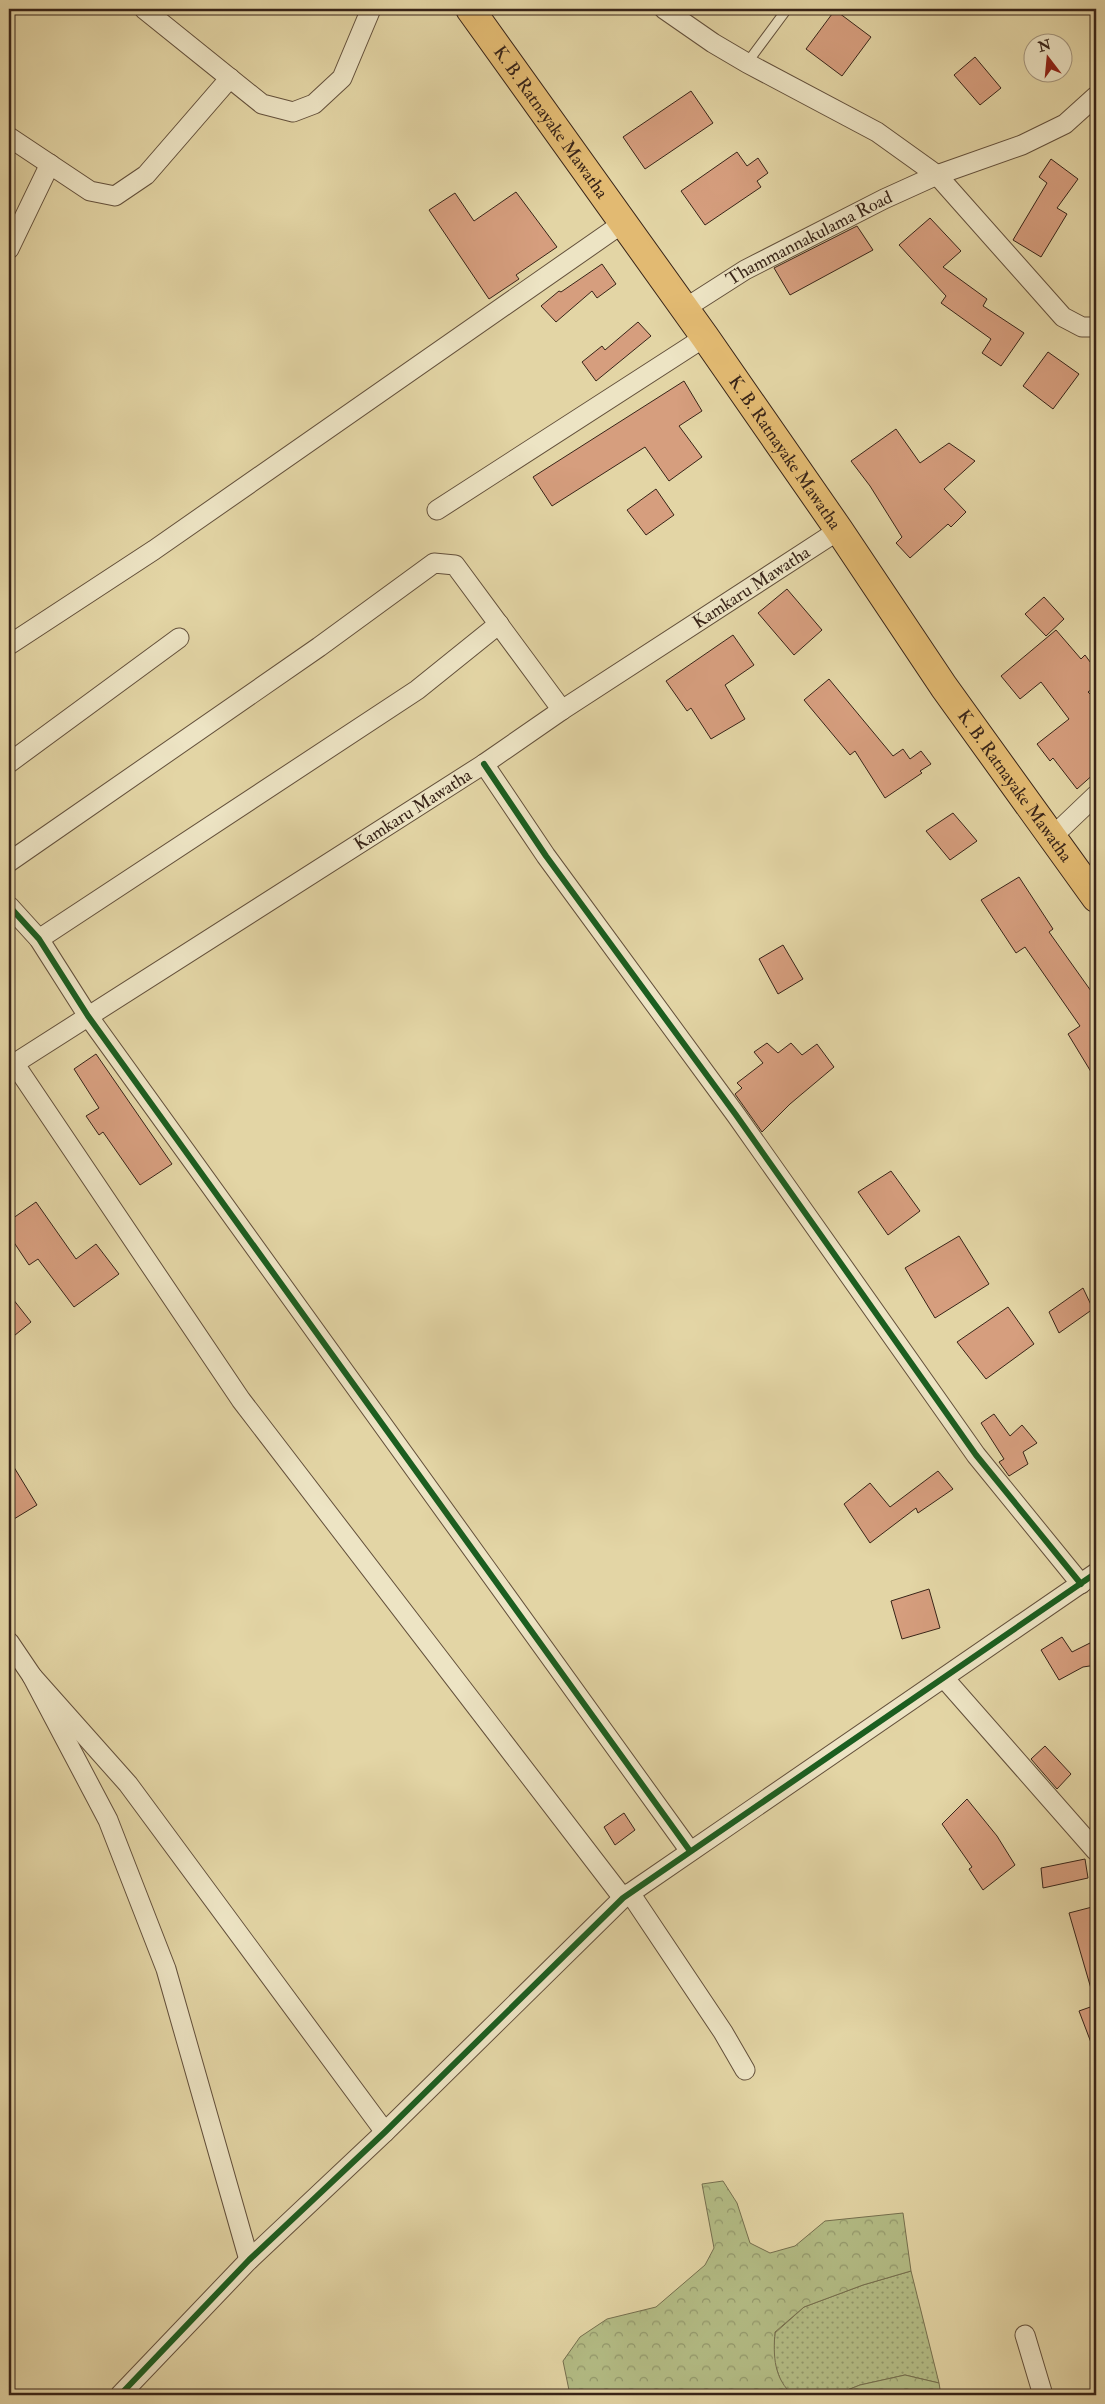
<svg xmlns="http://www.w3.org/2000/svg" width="1105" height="2404" font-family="'IM FELL Double Pica',serif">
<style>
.green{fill:url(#green-dots);stroke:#76704f}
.forest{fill:url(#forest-crowns);stroke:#76704f}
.building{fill:#d69e7e;stroke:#382418}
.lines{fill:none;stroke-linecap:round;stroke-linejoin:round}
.service-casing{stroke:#63503b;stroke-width:11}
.minor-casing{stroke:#63503b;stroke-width:21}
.trunk-casing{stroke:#382418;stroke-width:30}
.service{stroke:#ede4c4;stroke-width:9}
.minor{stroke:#ede4c4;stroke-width:19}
.trunk{stroke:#e2ba72;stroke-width:28}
.cycleway-casing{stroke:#ede4c4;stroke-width:9}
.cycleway{stroke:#1b5e20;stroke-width:6}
.labels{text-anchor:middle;stroke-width:4;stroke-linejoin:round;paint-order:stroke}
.street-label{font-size:18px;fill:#382418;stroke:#ede4c4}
</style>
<defs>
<pattern id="green-dots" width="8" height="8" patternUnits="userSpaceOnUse" patternTransform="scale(1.25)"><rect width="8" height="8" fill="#b4bd86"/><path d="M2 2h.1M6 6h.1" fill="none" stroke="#93996d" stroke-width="1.8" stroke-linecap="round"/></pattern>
<pattern id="forest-crowns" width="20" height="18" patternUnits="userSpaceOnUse" patternTransform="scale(1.25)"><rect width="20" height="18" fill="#b4bd86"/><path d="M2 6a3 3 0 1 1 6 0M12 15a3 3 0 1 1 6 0" fill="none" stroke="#93996d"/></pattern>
</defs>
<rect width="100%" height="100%" fill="#e3d5a5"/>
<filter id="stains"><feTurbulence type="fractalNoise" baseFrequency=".004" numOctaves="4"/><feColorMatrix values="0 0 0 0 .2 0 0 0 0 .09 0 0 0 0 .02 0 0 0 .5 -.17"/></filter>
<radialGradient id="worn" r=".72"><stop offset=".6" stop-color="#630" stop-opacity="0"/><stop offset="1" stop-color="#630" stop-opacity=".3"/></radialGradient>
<!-- green -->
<path class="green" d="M911,2271l28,112 -34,-8 -45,10 -25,10h-42l-10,-8 -10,-28 2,-26 29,-26 59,-22z"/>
<!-- forest -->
<path class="forest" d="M723,2181l14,22 13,40 20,10 25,-7 30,-25 78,-8 8,58 -48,14 -59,22 -29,25c-2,24 -1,47 18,63h-223l-7,-34 17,-24 27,-18 49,-12 49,-42 9,-17 -12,-64z
M905,2375l34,8 2,12h-106l25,-10z"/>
<!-- building -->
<path class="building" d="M835,10l36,27 -29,39 -36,-27z
M975,57l26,31 -21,17 -26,-30z
M691,91l22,32 -68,46 -22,-32z
M737,152l10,14 11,-8 10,15 -11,8 4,6 -56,38 -24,-34z
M1051,159l27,20 -21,29 10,6 -26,43 -28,-17 34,-57 -8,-6z
M516,192l41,55 -41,28 3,4 -30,20 -60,-89 26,-17 19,28z
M930,218l31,33 -18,16 44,32 -4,7 41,27 -23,33 -19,-13 9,-14 -50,-36 5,-7 -47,-51z
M857,226l16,24 -83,45 -16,-27z
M602,264l14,20 -19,14 -5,-7 -36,31 -15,-16 18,-15 2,1z
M638,322l13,14 -55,45 -14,-19 20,-16 3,4z
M1048,352l31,22 -26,35 -30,-23z
M684,381l18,30 -23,15 23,31 -33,24 -24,-34 -93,59 -19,-29z
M896,429l24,34 29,-20 26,18 -31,28 22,23 -15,15 -3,-3 -38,34 -14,-15 6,-6 -32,-51 -19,-25z
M656,489l18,26 -28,20 -19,-25z
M787,589l35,41 -28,25 -36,-42z
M1044,597l20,22 -18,17 -21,-22z
M1056,630l25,29 4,-4 11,15v16l-8,6 8,8v72l-19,17 -24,-31 -3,3 -13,-17 32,-25 -28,-37 -21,17 -19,-23z
M733,635l21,30 -29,20 20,34 -34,20 -20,-31 -4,3 -21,-30z
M829,679l64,77 10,-7 7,10 11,-8 10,13 -11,7 2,2 -37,25 -30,-47 -5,4 -46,-55z
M953,813l24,28 -27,19 -24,-29z
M1019,877l34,52 -4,3 47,66v82l-28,-46 12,-8 -55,-79 -9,6 -35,-53z
M783,945l20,34 -25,15 -19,-35z
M767,1043l11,10 13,-10 11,12 15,-11 17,23 -44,37 -28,28 -27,-38 7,-6 -5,-5 26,-20 -9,-11z
M96,1054l76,110 -32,21 -37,-53 -4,3 -13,-19 13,-8 -25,-39z
M891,1171l29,40 -32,24 -30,-43z
M36,1202l40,57 20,-15 23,30 -45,33 -36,-48 -9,6 -20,-30v-14z
M959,1236l30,48 -54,34 -30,-50z
M1083,1288l10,21 -34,24 -10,-21z
M9,1294l22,28 -22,18z
M1008,1307l26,37 -48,35 -29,-37z
M994,1414l16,22 12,-11 15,18 -14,9 5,12 -19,12 -10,-14 5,-3 -23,-36z
M9,1459l28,46 -28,17z
M938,1471l15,18 -35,24 -2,-5 -46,35 -26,-39 26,-21 20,24z
M929,1589l11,39 -38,11 -11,-38z
M1062,1637l10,15 24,-12v25l-13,2 -24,13 -18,-30z
M1045,1746l26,28 -14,15 -26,-30z
M967,1799l30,37 18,29 -32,25 -14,-21 3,-2 -30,-43z
M624,1813l11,17 -20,15 -11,-18z
M1085,1859l3,19 -45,10 -2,-20z
M1096,1906v85l-4,1 -23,-79z
M1096,2005v47l-1,1 -16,-42z"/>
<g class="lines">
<defs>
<path id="service" d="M747,63l40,-54"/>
<g id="minor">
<path d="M144,9l118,95 31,8 21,-8 28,-26 29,-69"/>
<path d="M664,9l49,34 34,20 130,69 60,43 126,142 19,10h14"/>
<path d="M9,137l81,54 25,5 31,-21 84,-97"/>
<path d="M9,249l41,-85"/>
<path id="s1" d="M684,309l61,-39 139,-71 53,-24 85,-30 43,-21 31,-28"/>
<path d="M437,510l268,-173"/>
<path d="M9,645l145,-95 469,-327"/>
<path d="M9,763l170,-125"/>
<path d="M484,764l62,92 190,259 240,340 105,129"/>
<path d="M1053,836l43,-41"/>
<path d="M9,862l310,-215 115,-84 21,2 107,145"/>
<path d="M9,906l30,33 49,77 602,835"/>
<path d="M39,939l378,-249 82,-66"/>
<path d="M14,1063l227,337 382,498"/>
<path id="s2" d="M9,1067l475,-303 78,-54 277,-180"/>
<path d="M9,1642l23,34 96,108 257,348"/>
<path d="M32,1676l76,144 58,149 83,291"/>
<path d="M944,1678l152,173"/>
<path d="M630,1893l93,139 22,38"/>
<path d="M1025,2335l18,60"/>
<path d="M120,2395l129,-135 136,-128 238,-234 473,-325"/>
</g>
<g id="trunk">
<path id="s3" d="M470,9l235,328 134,193 105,157 152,211"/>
</g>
</defs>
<!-- service casing -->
<use href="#service" class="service-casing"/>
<!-- minor casing -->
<use href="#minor" class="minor-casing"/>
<!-- trunk casing -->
<use href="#trunk" class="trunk-casing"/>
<!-- service -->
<use href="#service" class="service"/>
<!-- minor -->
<use href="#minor" class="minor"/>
<!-- trunk -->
<use href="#trunk" class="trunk"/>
<defs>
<path id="cycleway" d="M484,764l62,92 190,259 240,340 105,129
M9,906l30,33 49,77 602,835
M120,2395l129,-135 136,-128 238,-234 473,-325"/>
</defs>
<!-- cycleway casing -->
<use href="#cycleway" class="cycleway-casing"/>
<!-- cycleway -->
<use href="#cycleway" class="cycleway"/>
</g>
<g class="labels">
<!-- street labels -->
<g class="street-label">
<text dy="6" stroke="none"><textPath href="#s3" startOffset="139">K. B. Ratnayake Mawatha</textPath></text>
<text dy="6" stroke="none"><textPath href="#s1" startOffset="144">Thammannakulama Road</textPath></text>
<text dy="6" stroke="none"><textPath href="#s3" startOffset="544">K. B. Ratnayake Mawatha</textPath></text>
<text dy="6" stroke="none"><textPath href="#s2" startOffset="884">Kamkaru Mawatha</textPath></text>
<text dy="6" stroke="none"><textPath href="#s3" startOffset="949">K. B. Ratnayake Mawatha</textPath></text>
<text dy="6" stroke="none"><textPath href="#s2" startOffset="479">Kamkaru Mawatha</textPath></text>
</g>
</g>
<!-- margin -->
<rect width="1105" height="2404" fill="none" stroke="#e3d5a5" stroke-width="30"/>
<rect x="10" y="10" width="1085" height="2384" fill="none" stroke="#382418" stroke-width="2.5"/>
<rect x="15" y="15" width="1075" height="2374" fill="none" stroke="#382418"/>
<!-- north arrow -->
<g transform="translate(1048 58) rotate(344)"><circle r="24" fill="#ede4c4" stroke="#a5977f"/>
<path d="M0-4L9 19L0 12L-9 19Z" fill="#8f2418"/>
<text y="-8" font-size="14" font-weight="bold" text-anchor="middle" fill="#382418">N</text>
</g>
<rect width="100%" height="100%" filter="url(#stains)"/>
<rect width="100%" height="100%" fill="url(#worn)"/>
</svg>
